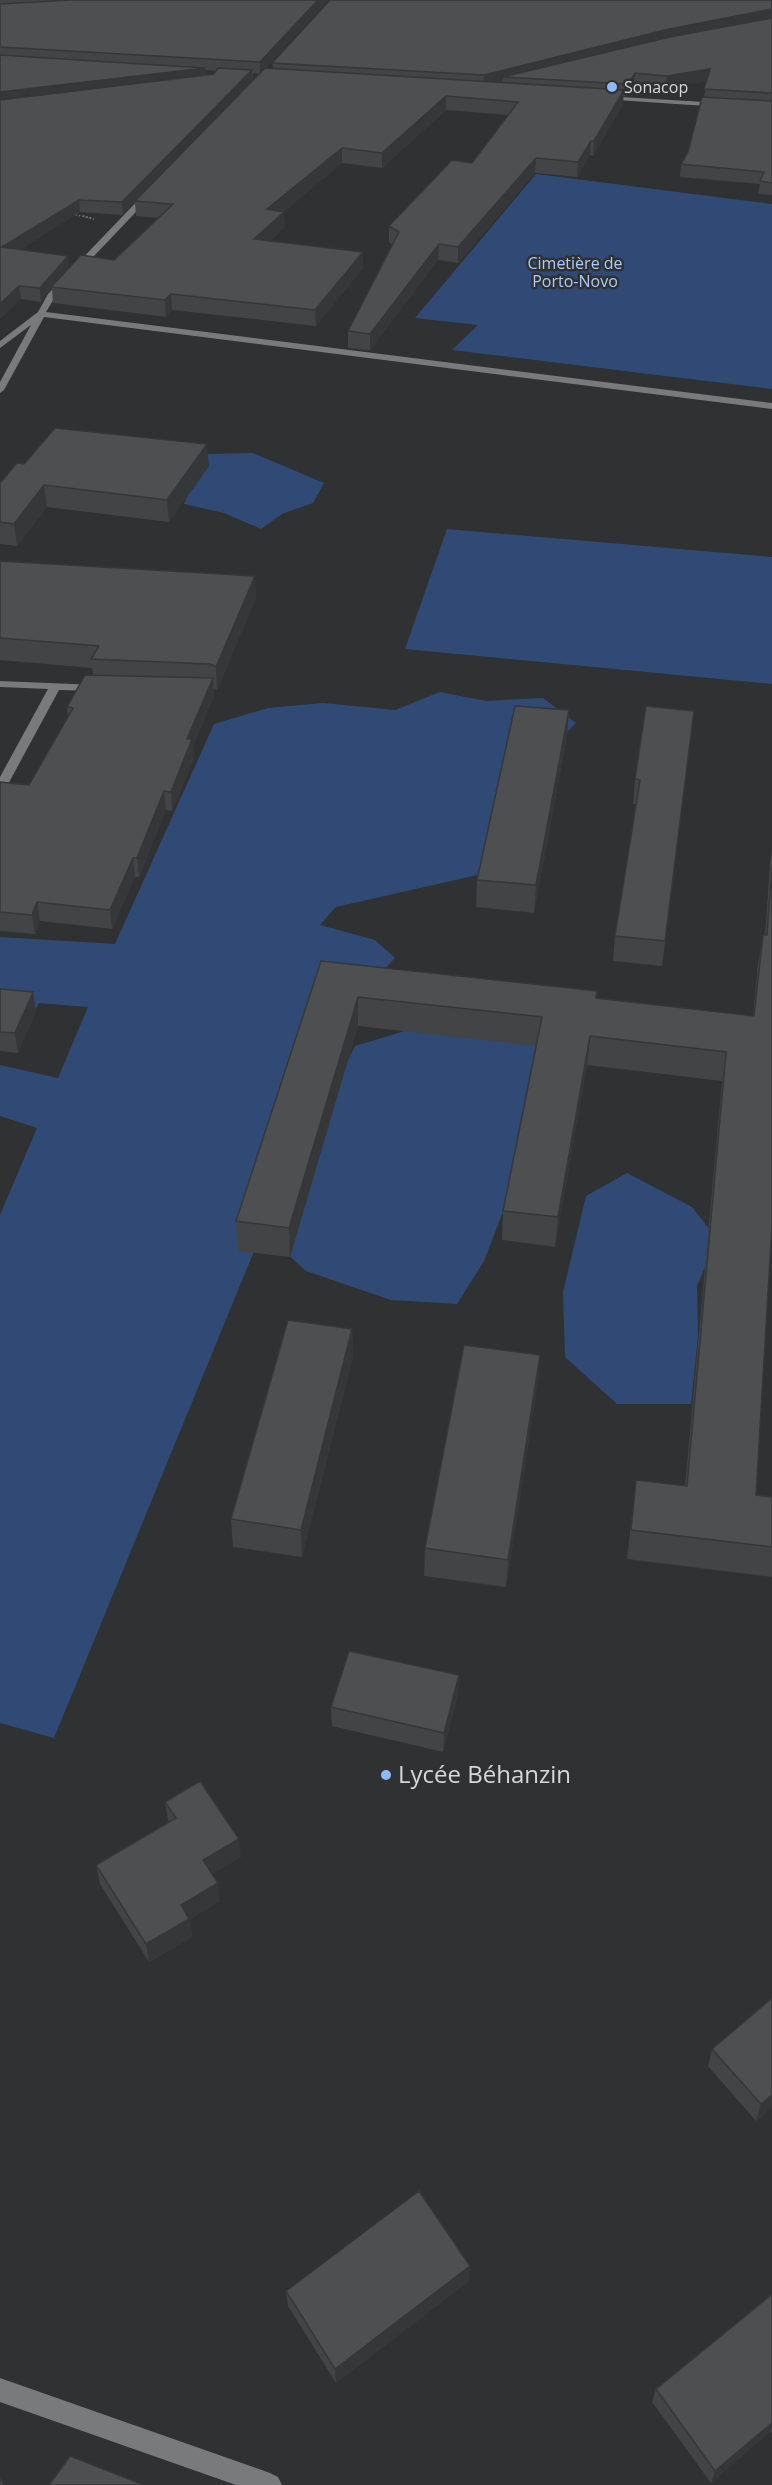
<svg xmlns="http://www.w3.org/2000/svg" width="772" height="2485" font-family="'Open Sans',sans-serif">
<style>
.green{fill:#314a75}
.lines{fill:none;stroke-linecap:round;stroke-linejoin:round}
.path-far1{stroke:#717274;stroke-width:1.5;stroke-dasharray:1.5 2;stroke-linecap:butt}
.path{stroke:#717274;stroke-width:2;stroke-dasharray:1.5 2;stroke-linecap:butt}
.street{fill:#787a7c;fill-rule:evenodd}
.secondary{fill:#787a7c;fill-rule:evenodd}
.wall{fill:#424446;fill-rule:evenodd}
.shaded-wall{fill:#363739}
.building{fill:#4d4f51;stroke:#363739;stroke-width:1.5}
.poi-dot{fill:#90b8fd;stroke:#2f3133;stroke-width:2}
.labels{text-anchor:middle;stroke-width:5;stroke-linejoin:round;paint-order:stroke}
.far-poi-label{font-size:16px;fill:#d6d7d8;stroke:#2f3133;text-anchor:start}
.far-park-label{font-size:16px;fill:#accafb;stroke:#2f3133}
.near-poi-label{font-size:24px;fill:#d6d7d8;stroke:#2f3133;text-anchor:start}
</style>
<rect width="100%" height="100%" fill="#2f3133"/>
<!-- green -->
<path class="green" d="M536,174l236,30v185l-320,-39 26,-25 -63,-7z
M253,453l71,30 -11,20 -31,11 -21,15 -37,-16 -40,-9 15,-38 9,-12z
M447,529l325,28v127l-367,-35z
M440,692l46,9 57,-3 33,25 -20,20 -74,131 -146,33 -16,18 55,15 20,18 -36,38 -305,742 -54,-15v-508l37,-87 -37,-12v-51l58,13 30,-71 -49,-4 -15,25 -24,-5v-86l115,7 99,-220 54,-16 55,-5 72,7z
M415,1028l125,17 -31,151 -25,65 -27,43 -66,-4 -85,-29 -37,-34 47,-111 39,-80z
M627,1173l65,34 25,32 -20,47 1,50 -7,68h-74l-52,-47 -2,-65 23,-96z"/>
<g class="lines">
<!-- path-far1 -->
<path class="path-far1" d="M72,214l18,4"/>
<!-- path -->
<path class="path" d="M83,216l11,3"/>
<!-- street -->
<path class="street" d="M604,96l117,7 3,2 -3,2 -119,-8z
M147,191l7,2 -99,104 -9,15 726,91v6l-728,-92 -40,73 -4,3v-11l31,-57 -31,23v-7l38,-29 10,-18z
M0,681l97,4 6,3 -6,3 -38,-1 -53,98 -6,4v-15l48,-88 -48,-2z"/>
<!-- secondary -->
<path class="secondary" d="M0,2378l270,95 8,4 4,8h-46l-236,-83z"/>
</g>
<!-- wall -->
<path class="wall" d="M0,0h328l-68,74 13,-5 -1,-6 500,-63v195l-14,-1 2,-10 -80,-7 1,-13 7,-12 16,-55 3,-16 -41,7 -32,-4 -7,12h-4v8l-30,52 -3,-1 -13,22 -42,-4 -77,90 -20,-3 -68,90 -22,-2v-17l44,-87 -3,-2v-16l83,-63 36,-48 -62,-5 -64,58 -40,-5 -59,49 2,15 -15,14 93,27 -47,58 -144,-16 -6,7 -113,-14 -1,-14 -11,13 -20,-3 -21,20zM205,70l11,1 -2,3 -9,1zM253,73l7,1 -7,7zM135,202l1,14 23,2 -45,42 -45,8 -49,-19 60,-37 43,3z
M24,464l185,2 -40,56 -122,-15 -30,39 -17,-2v-61z
M0,561l256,37 -39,92 -3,-2v8l-21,50 1,12 -22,53 -6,-1 -27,67h-4l-23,52 -72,-8 -5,13 -35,-3v-149l29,3 39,-69 -1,-9 26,-32 -1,-7 -92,-8z
M569,710l-2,26 -33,177 -58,-6 1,-27z
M694,711l-32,255 -49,-5 2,-25 22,-132h-4l2,-25z
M772,849v376l-16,270 16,2v80l-145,-18 9,-79 49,6 37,-405 -135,-16 -32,182 -53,-7 1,-29 33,-165 -178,-20 -68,231 -52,-6 -2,-30 85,-260 276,37 156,18 5,-52 5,-29h2l5,-73z
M0,989l36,23 -18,41 -18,-2z
M352,1329l1,28 -51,200 -69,-10 -2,-28z
M540,1355l-2,27 -32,205 -82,-11 1,-28z
M459,1675l-1,19 -15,58 -111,-26 -1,-19z
M165,1802l76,55 -29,17 8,27 -30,18 2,18 -43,25 -49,-78 -4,-19 73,-43 -1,-2z
M712,2049l60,58 -16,14 -48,-55z
M469,2281l-133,102 -48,-77 -2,-15z
M772,2297v136l-1,-2 -60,52 -59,-81 4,-13z"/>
<!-- shaded-wall -->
<path class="shaded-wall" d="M318,0h10l-68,74v-12z
M772,9v11l-269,57 -1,5 -18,5v-12l185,-46z
M205,68l1,11 -206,25v-12z
M710,69l-2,12 -42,7 1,-12z
M252,70l1,12 -118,119v1l-12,13 -1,-13z
M635,73l-1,11 -7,12 1,-12z
M624,90l-1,14 -30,52 1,-15z
M446,96v14l-64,58v-15z
M591,141l-1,14 -13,22 1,-15z
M342,148v15l-75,62v-16z
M536,158l-1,15 -77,90v-16z
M79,200l1,12 -76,48 -2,-13z
M284,212l1,15 -31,28v-16z
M439,244l-1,16 -68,90v-16z
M363,252v16l-47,58 -1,-16z
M68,256l1,13 -18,18 1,2 -11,13 -1,-14z
M19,286l2,13 -21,20v-15z
M171,294l1,16 -6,7 -1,-17z
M207,444l2,22 -40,56 -2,-22z
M44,485l3,22 -30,39 -3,-22z
M255,576l1,22 -39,92 -1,-23z
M213,678l1,18 -21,50 1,12 -22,53 -1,-19 16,-53z
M569,710l-2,26 -33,177 2,-28z
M164,791l2,19 -27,67 -2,-19z
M133,858l2,19 -23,52 -2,-19z
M37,902l3,19 -5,13 -3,-19z
M33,992l3,20 -18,41 -3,-20z
M358,997v29l-68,231 -1,-29z
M590,1036l-3,29 -32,182 3,-30z
M352,1329l1,28 -51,200 -1,-27z
M540,1355l-2,27 -32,205 2,-27z
M459,1675l-1,19 -15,58 1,-19z
M239,1839l2,18 -36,22 -2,-19z
M218,1883l2,18 -30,18 2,18 -43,25 -3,-18 35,-39z
M772,2095v12l-16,14 5,-17z
M470,2266l-1,15 -133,102 -1,-14z
M772,2423l-1,8 -60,52 4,-12z"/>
<!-- building -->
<path class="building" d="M71,0h247l-58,62 -260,-15v-43z
M330,0h442v9l-103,20 -185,46 -212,-12z
M772,18v75l-68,-4 6,-20 -43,7 -32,-3 -7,11 -125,-7 167,-40z
M0,55l205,13 -205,24z
M218,68l34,2 -130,132 -43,-2 -77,47 66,9 -28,32 -21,-2 -19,18v-204l214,-26z
M265,68l359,22 -30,51h-3l-13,21 -42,-4 -78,89 -19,-3 -69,90 -22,-3 51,-99 -10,-6 63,-66 20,3 46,-61 -72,-6 -64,57 -40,-5 -75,61 17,3 -30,27 109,13 -48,58 -144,-16 -6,6 -114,-13 30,-32 33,5 59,-56 -38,-3z
M702,97l70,4v82l-12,-2 4,-9 -83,-8 7,-12z
M55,428l152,16 -40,56 -123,-15 -30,39 -14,-2v-39l17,-20 7,1z
M0,561l255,15 -39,91 -6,-3 -119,-5 8,-13 -99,-8z
M85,675l128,3 -26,61h5l-21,53 -7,-1 -27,67h-4l-23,52 -73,-8 -5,13 -32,-3v-130l29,3 44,-77 -6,-1z
M515,706l54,4 -33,175 -59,-5z
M646,706l48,5 -29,230 -50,-5 25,-156 -5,-1z
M772,867v358l-16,270 16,2v50l-141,-17 5,-50 51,6 39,-434 -136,-16 -32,181 -55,-6 39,-194 -184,-20 -69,231 -53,-7 85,-260 276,30 -1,7 158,18 9,-81h4z
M0,989l33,3 -18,41 -15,-1z
M288,1320l64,9 -51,201 -70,-11z
M464,1345l76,10 -32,205 -83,-12z
M349,1651l110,24 -15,58 -113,-26z
M200,1781l39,58 -36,21 15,23 -37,22 8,14 -43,25 -50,-79 80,-47 -11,-16z
M772,1998v97l-11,9 -49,-55z
M419,2191l51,75 -135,103 -49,-78z
M771,2295l1,2v126l-57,48 -59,-82z
M70,2456l74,29h-95z
M0,2478l4,7h-4z"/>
<!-- markers -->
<g class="poi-dot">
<circle cx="612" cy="87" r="6"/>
<circle cx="386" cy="1775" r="6"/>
</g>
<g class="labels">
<!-- far-poi labels -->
<g class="far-poi-label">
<text x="624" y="93">Sonacop</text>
</g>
<!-- far-park labels -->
<g class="far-park-label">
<text x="575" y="269">Cimetière de<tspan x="575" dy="18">Porto-Novo</tspan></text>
</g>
<!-- near-poi labels -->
<g class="near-poi-label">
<text x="398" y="1783">Lycée Béhanzin</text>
</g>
</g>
</svg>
